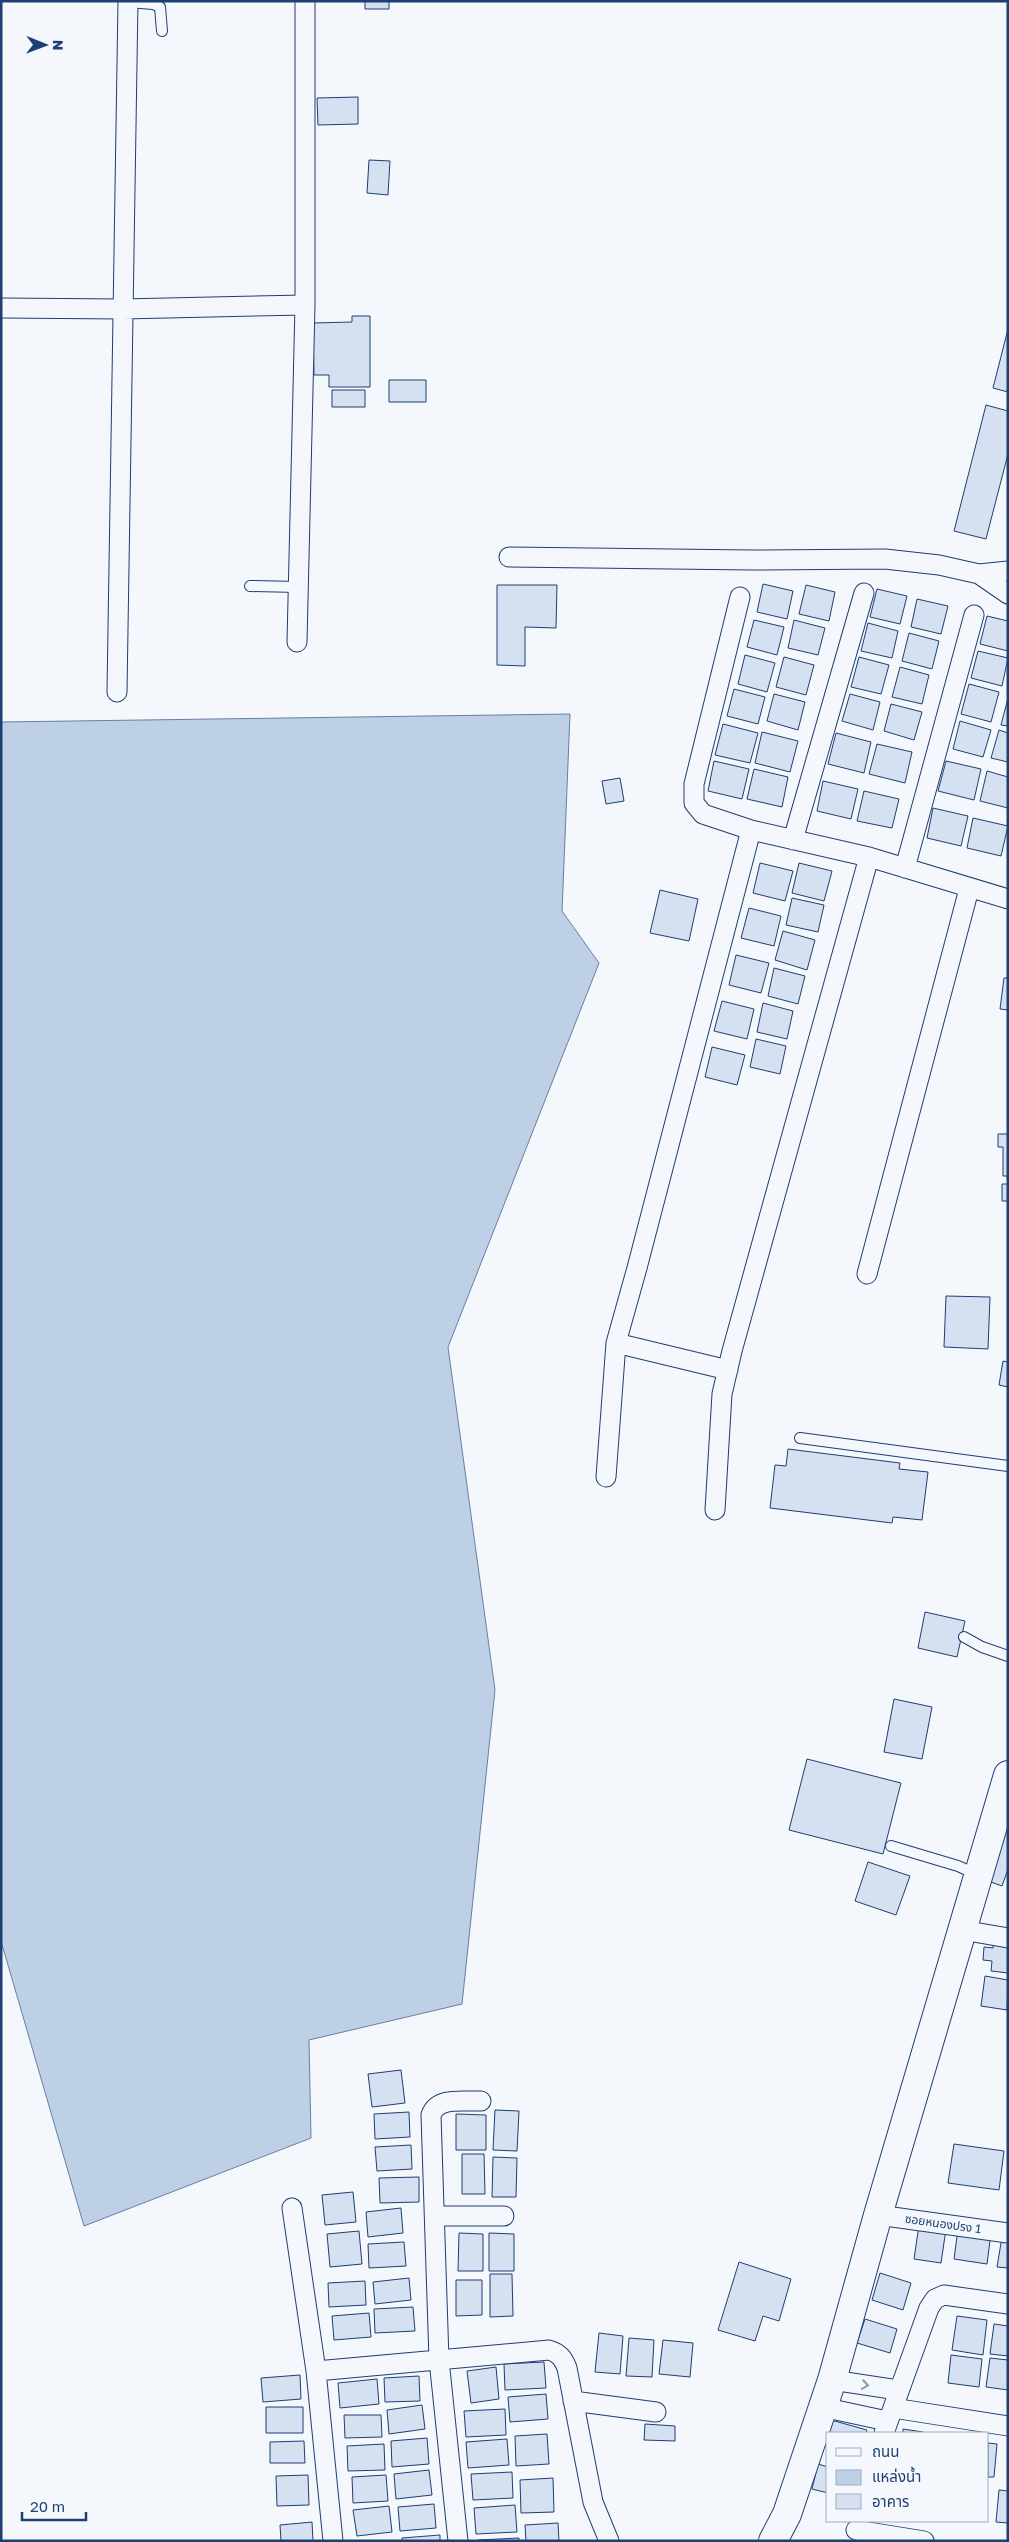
<svg xmlns="http://www.w3.org/2000/svg" width="1009" height="2542" font-family="'Golos Text','Noto Sans Thai',sans-serif">
<style>
.water{fill:#bed0e5;stroke:#687fa3}
.building{fill:#d5e0f0;stroke:#1d3f73}
.lines{fill:none;stroke-linecap:round;stroke-linejoin:round}
.lane-casing{stroke:#1d3f73;stroke-width:12}
.street-casing{stroke:#1d3f73;stroke-width:21}
.secondary-casing{stroke:#1d3f73;stroke-width:30}
.lane{stroke:#f4f7fb;stroke-width:10}
.street{stroke:#f4f7fb;stroke-width:19}
.secondary{stroke:#f4f7fb;stroke-width:28}
.oneway{stroke:#889bb7}
.labels{text-anchor:middle;stroke-width:4;stroke-linejoin:round;paint-order:stroke}
.street-label{font-size:12px;fill:#1d3f73;stroke:#f4f7fb}
</style>
<rect width="100%" height="100%" fill="#f4f7fb"/>
<!-- water -->
<path class="water" d="M570,714l-8,197 37,52 -151,384 47,343 -33,314 -153,36 2,98 -227,88 -83,-285v-1219z"/>
<!-- building -->
<path class="building" d="M365,1h24v8h-24z
M358,97v27l-40,1 -1,-27z
M369,160l21,1 -2,34 -21,-2z
M352,316h18v71h-41v-12h-15l-1,-52 39,-1z
M1008,329v63l-15,-4z
M389,380h37v22h-37z
M332,390h33v17h-33z
M986,405l22,6v43l-22,85 -32,-8z
M763,584l30,7 -6,28 -30,-7z
M497,585h60l-1,43 -31,-1v39l-28,-1z
M806,585l29,7 -6,29 -30,-7z
M877,589l30,7 -7,28 -30,-7z
M917,599l31,7 -7,28 -30,-7z
M987,616l21,5v30l-28,-7z
M754,620l30,7 -7,28 -30,-8z
M794,620l31,8 -7,27 -30,-7z
M868,623l30,8 -6,27 -31,-7z
M909,633l30,8 -7,28 -30,-8z
M978,651l30,7 -6,28 -31,-8z
M745,655l30,8 -8,29 -29,-8z
M784,657l30,8 -8,30 -30,-8z
M859,657l30,8 -8,29 -30,-7z
M900,667l29,8 -7,29 -30,-7z
M969,684l30,8 -8,30 -30,-8z
M734,689l31,8 -7,27 -31,-8z
M774,694l31,8 -7,28 -31,-9z
M850,694l30,8 -7,28 -31,-9z
M1008,698v28l-7,-1z
M891,704l31,8 -8,28 -30,-9z
M960,721l31,9 -8,27 -30,-8z
M723,724l35,9 -8,30 -35,-8z
M999,730l9,3v29l-17,-4z
M762,732l36,9 -8,31 -35,-9z
M836,733l35,9 -7,31 -36,-9z
M877,744l35,8 -7,31 -36,-9z
M714,761l35,8 -7,30 -34,-8z
M946,761l35,8 -7,31 -36,-9z
M754,769l34,8 -6,30 -35,-8z
M987,771l21,6v31l-28,-7z
M620,778l4,23 -18,3 -4,-23z
M823,781l35,8 -7,30 -34,-8z
M864,791l35,8 -7,29 -35,-7z
M933,808l35,8 -7,30 -34,-8z
M973,818l35,8 -7,30 -34,-8z
M760,863l33,8 -8,30 -32,-8z
M799,863l33,8 -8,30 -32,-8z
M660,890l38,9 -9,42 -39,-8z
M792,898l32,7 -6,27 -32,-7z
M749,908l32,8 -7,30 -33,-8z
M783,931l32,9 -8,30 -32,-10z
M736,955l33,8 -8,30 -32,-8z
M774,968l31,8 -7,28 -30,-8z
M1004,978h4v32l-8,-1z
M722,1001l32,8 -7,30 -33,-8z
M763,1003l30,8 -6,28 -30,-7z
M756,1039l30,7 -6,28 -30,-7z
M712,1047l33,8 -8,30 -32,-8z
M998,1134h10v50l-1,-8h-4v-29h-5z
M1002,1184h6v17h-6z
M946,1296l44,1 -2,52 -44,-2z
M1003,1361l5,1v25l-9,-2z
M788,1449l112,14 -1,6 29,3 -6,48 -29,-3 -1,6 -122,-15 5,-43 11,1z
M925,1612l40,9 -8,36 -39,-9z
M894,1699l38,8 -10,52 -38,-7z
M807,1759l94,24 -18,71 -94,-24z
M1008,1818v51l-6,17 -14,-5z
M868,1862l42,14 -14,39 -41,-14z
M994,1939l14,2v32l-17,-2 1,-10 -9,-1 1,-13 9,1z
M985,1976l23,4 -1,30 -26,-4z
M401,2070l4,33 -33,4 -4,-33z
M495,2110l24,1 -2,40 -24,-1z
M409,2112l1,25 -35,2 -1,-25z
M456,2114l30,1v35h-30z
M954,2144l50,7 -5,39 -51,-7z
M411,2145l1,24 -35,2 -2,-24z
M462,2154h22l1,40h-23z
M493,2157l24,1 -1,39h-24z
M419,2177v25l-39,1 -1,-25z
M353,2192l3,30 -31,3 -3,-30z
M401,2208l2,25 -35,4 -2,-25z
M919,2225l27,4 -5,34 -27,-4z
M958,2229l33,4 -4,31 -33,-5z
M359,2231l3,33 -32,3 -3,-33z
M459,2233l24,1v37h-25z
M489,2233l25,1v37h-25z
M1002,2237l6,1v30l-11,-1z
M404,2242l2,24 -37,2 -1,-24z
M739,2262l52,17 -12,42 -16,-5 -8,25 -37,-11z
M880,2273l31,10 -8,27 -31,-10z
M490,2274h22l1,42 -23,1z
M409,2278l2,22 -36,4 -2,-22z
M456,2280h26v35l-26,1z
M365,2281l1,24 -37,2 -1,-24z
M413,2307l2,24 -40,2 -1,-24z
M369,2313l2,24 -37,3 -2,-24z
M957,2316l30,4 -4,35 -31,-5z
M865,2319l32,10 -7,24 -33,-10z
M994,2324l14,2v30l-18,-2z
M599,2333l24,3 -3,38 -25,-2z
M629,2338l25,2 -2,37 -26,-1z
M663,2340l30,3 -3,34 -31,-3z
M951,2355l31,4 -3,28 -31,-4z
M990,2358l18,2v30l-22,-3z
M544,2362l2,26 -41,2 -1,-26z
M496,2367l3,32 -28,4 -4,-32z
M300,2375l1,24 -38,3 -2,-24z
M419,2376l1,25 -35,1 -1,-24z
M377,2379l2,25 -39,4 -2,-25z
M546,2394l2,25 -38,3 -2,-25z
M422,2405l3,24 -36,5 -2,-24z
M266,2407h37v26h-37z
M505,2409l1,26 -40,2 -2,-26z
M344,2415h37l1,22 -37,1z
M831,2420l36,10 -1,3h-38v14l-5,-1z
M645,2424l30,2v15l-31,-1z
M903,2429l20,3v1h-20z
M547,2434l2,30 -33,2 -1,-30z
M427,2438l2,26 -37,3 -1,-26z
M507,2439l2,26 -41,3 -2,-26z
M304,2441l1,22h-35v-21z
M988,2443l9,1 -3,33h-6z
M384,2444l1,26 -37,1 -1,-25z
M818,2464l10,3v26l-16,-4z
M429,2470l3,25 -36,4 -2,-25z
M512,2472l1,26 -40,2 -2,-26z
M308,2475l1,30 -32,1 -1,-30z
M386,2475l2,26 -35,2 -1,-26z
M553,2478l1,34 -33,1 -1,-33z
M999,2490l9,1v32l-12,-1z
M434,2504l2,24 -36,3 -2,-24z
M515,2505l2,27 -41,2 -2,-26z
M389,2506l3,26 -35,4 -4,-26z
M312,2522l1,19h-32l-1,-16z
M558,2523l1,18h-33l-1,-16z
M440,2535v6h-38v-3z
M519,2538v3h-41v-1z"/>
<g class="lines">
<defs>
<path id="lane" d="M128,2l25,2 7,3 2,24
M250,586l48,1
M800,1438l208,28
M964,1637l18,10 26,9
M891,1846l67,20 20,9"/>
<path id="street" d="M1,308l121,1 183,-4
M509,557l243,3 133,-1 54,6 40,9 29,-3
M979,574l29,20
M740,597l-46,187v19l9,11 48,16 118,27 139,42
M297,642l8,-337v-304
M117,692l11,-691
M793,840l71,-247
M905,868l69,-253
M867,1274l102,-385
M616,1343l112,27
M606,1477l10,-134 21,-75 114,-438
M715,1510l7,-116 10,-43 137,-494
M962,1930l46,8
M292,2208l24,163 17,170
M878,2215l130,18
M435,2216h69
M316,2371l233,-21c10,3 14,8 18,18l26,134 16,39
M832,2380l66,10
M573,2401l83,11
M822,2407l65,14
M893,2408l115,18
M884,2433l45,-125 6,-9 9,-4 64,9
M856,2530l68,11
M458,2541l-19,-181 -8,-245c7,-19 33,-13 50,-14"/>
<path id="secondary" d="M773,2541l14,-27 45,-134 46,-165 130,-440"/>
</defs>
<!-- lane casing -->
<use href="#lane" class="lane-casing"/>
<!-- street casing -->
<use href="#street" class="street-casing"/>
<!-- secondary casing -->
<use href="#secondary" class="secondary-casing"/>
<!-- lane -->
<use href="#lane" class="lane"/>
<!-- street -->
<use href="#street" class="street"/>
<!-- secondary -->
<use href="#secondary" class="secondary"/>
</g>
<!-- one-way arrows -->
<defs><path id="oneway-chevron" d="M-2-3.5L2.5 0L-2 3.5" fill="none" stroke-width="1.6" stroke-linecap="round" stroke-linejoin="round" transform="scale(1.25)"/></defs>
<use class="oneway" href="#oneway-chevron" transform="translate(865 2385) rotate(9)"/>
<g class="labels">
<!-- street labels -->
<g class="street-label">
<text transform="translate(943 2224) rotate(8)" y="4">ซอยหนองปรง 1</text>
</g>
</g>
<!-- border -->
<rect width="1009" height="2542" fill="none" stroke="#1d3f73" stroke-width="5"/>
<!-- legend -->
<rect x="826" y="2432" width="162" height="90" fill="#f4f7fb" stroke="#9eadc5"/>
<rect x="836" y="2448" width="25" height="8" fill="#f4f7fb" stroke="#9eadc5"/>
<text x="872" y="2457" font-size="15" fill="#1d3f73">ถนน</text>
<rect x="836" y="2470" width="25" height="15" fill="#bed0e5" stroke="#9eadc5"/>
<text x="872" y="2482" font-size="15" fill="#1d3f73">แหล่งน้ำ</text>
<rect x="836" y="2494" width="25" height="15" fill="#d5e0f0" stroke="#9eadc5"/>
<text x="872" y="2507" font-size="15" fill="#1d3f73">อาคาร</text>
<!-- north arrow -->
<g transform="translate(45 45) rotate(91)" stroke="#f4f7fb" stroke-width="4" paint-order="stroke">
<path d="M0-4L9 19L0 12L-9 19Z" fill="#1d3f73"/>
<text y="-8" font-size="14" font-weight="bold" text-anchor="middle" fill="#1d3f73">N</text>
</g>
<!-- scale -->
<path d="M22 2512v8h64v-8" fill="none" stroke="#1d3f73" stroke-width="2.5"/>
<text x="30" y="2512" font-size="15" fill="#1d3f73" stroke="#f4f7fb" stroke-width="4" paint-order="stroke">20 m</text>
</svg>
